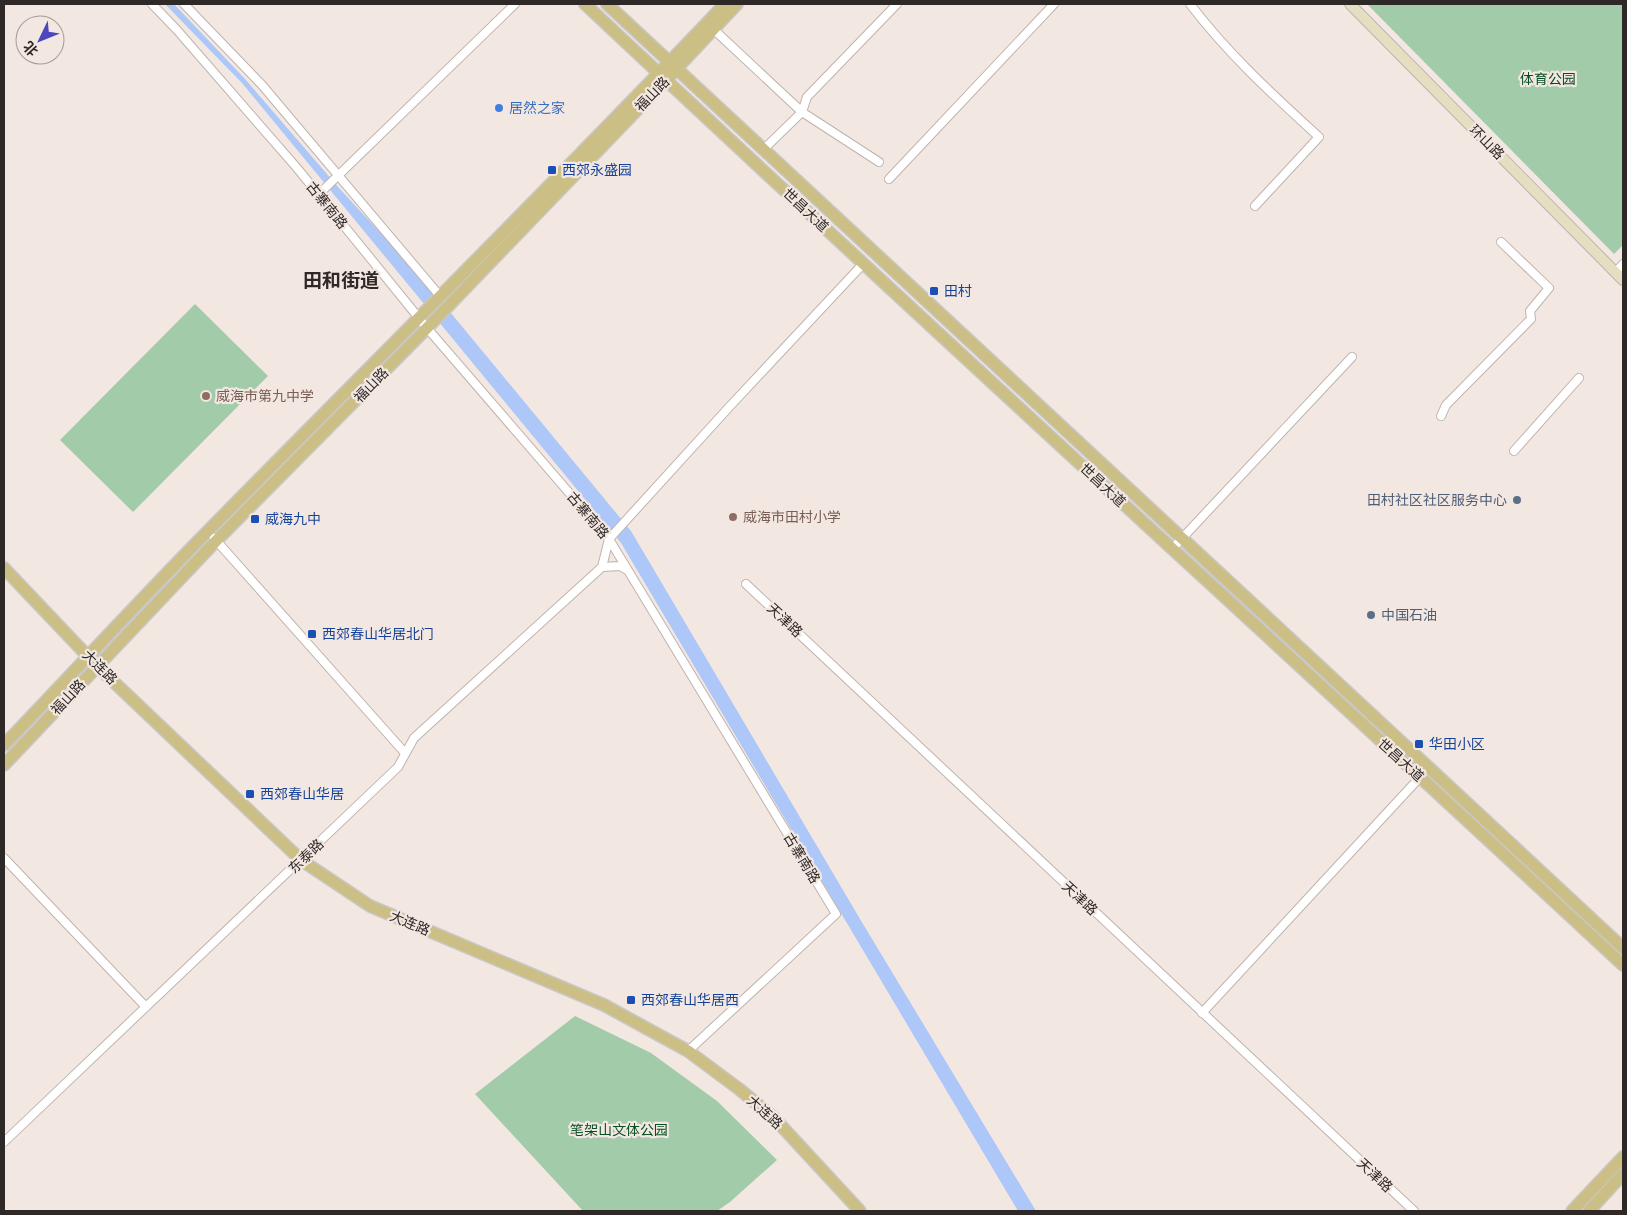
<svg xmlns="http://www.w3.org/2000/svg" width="1627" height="1215" font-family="'Work Sans','Noto Sans SC',sans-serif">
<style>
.green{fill:#a1cba9}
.water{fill:#adc7f8}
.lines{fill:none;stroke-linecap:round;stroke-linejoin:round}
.minor-casing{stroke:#bfb3ae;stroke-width:10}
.secondary-casing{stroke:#bfb3ae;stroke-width:12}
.primary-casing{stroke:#c9c7c7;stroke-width:14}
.minor{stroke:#fff;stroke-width:8}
.secondary{stroke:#e5dfc2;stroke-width:10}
.primary{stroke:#cbbf85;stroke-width:11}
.shop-dot{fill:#3f7fe0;stroke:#f3e7e2;stroke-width:2}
.transit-dot{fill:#1a4fb4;stroke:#f3e7e2;stroke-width:2}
.education-dot{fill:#8d6e63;stroke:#f3e7e2;stroke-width:2}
.service-dot{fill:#5c6f8a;stroke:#f3e7e2;stroke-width:2}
.labels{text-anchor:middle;stroke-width:4.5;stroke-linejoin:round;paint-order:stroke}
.park-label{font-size:14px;fill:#074e22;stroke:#f3e7e2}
.street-label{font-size:14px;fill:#2e2927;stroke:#f3e7e2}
.shop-label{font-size:14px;fill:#366cbe;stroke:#f3e7e2;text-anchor:start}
.transit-label{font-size:14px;fill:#164399;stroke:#f3e7e2;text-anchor:start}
.education-label{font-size:14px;fill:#785e54;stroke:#f3e7e2;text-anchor:start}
.service-label{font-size:14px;fill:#4e5e75;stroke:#f3e7e2;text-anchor:end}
.district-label{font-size:19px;font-weight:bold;fill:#2e2927;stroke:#f3e7e2}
</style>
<rect width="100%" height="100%" fill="#f3e7e2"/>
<!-- green -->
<path class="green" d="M1367,4h256v241l-9,9z
M195,304l73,72 -135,136 -73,-72z
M575,1016l76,37 66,48 60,59 -47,42 -13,9h-134l-108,-117z"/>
<!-- water -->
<path class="water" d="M165,4h9l71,75 94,109 83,90 209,253 232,393 173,287h-18l-397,-668 -379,-460z"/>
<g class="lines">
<defs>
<path id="minor" d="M152,4l25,26 120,138 130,160 182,211 227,375 -148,137
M184,4l78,81 178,211
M1190,4c39,51 82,90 129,133l-64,69
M710,26l92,86 77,50
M764,149l38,-37 5,-15 90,-93
M889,179l165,-175
M318,195l197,-191
M1616,272l7,-8
M1441,416l5,-11 85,-86 -1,-8 19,-23 -48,-46
M1514,451l65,-73
M214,538l191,215
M1172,549l180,-192
M602,567l7,-28 122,-134 132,-141
M602,567l18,-1 7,4
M746,584l668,627
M4,858l142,149
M1202,1013l220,-238
M4,1142l394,-375 16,-29 188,-171"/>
<path id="secondary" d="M1350,4l273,276"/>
<path id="primary" d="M585,4c343,323 693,640 1038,961
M607,4l1016,944
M4,568l93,98 204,194 69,46 234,99 84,46 51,38 35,29 86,93
M4,745c68,-71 135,-144 204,-214 173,-176 348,-349 517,-527
M4,765l212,-224 211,-213 239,-248 71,-76
M1572,1211l51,-54
M1589,1211l34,-37"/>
</defs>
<!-- minor casing -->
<use href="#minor" class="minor-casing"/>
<!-- secondary casing -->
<use href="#secondary" class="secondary-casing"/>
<!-- primary casing -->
<use href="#primary" class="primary-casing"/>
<!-- minor -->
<use href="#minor" class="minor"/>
<!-- secondary -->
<use href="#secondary" class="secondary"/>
<!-- primary -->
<use href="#primary" class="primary"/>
</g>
<!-- markers -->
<circle class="shop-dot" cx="499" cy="108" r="5"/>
<g class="transit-dot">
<rect x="547" y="165" width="10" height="10" rx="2.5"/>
<rect x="929" y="286" width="10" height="10" rx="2.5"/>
<rect x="250" y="514" width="10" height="10" rx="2.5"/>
<rect x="307" y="629" width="10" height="10" rx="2.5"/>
<rect x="1414" y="739" width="10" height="10" rx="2.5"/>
<rect x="245" y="789" width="10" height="10" rx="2.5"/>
<rect x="626" y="995" width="10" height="10" rx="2.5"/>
</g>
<g class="education-dot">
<circle cx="206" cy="396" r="5"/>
<circle cx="733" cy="517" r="5"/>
</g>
<g class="service-dot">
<circle cx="1517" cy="500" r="5"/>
<circle cx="1371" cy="615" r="5"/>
</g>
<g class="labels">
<!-- park labels -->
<g class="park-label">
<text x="1548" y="84">体育公园</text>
<text x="619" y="1135">笔架山文体公园</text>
</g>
<!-- street labels -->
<g class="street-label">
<text transform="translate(652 94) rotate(-46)" y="5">福山路</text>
<text transform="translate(1487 142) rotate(45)" y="5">环山路</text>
<text transform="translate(327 205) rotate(51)" y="5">古寨南路</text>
<text transform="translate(806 210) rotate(43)" y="5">世昌大道</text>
<text transform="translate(371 385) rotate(-46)" y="5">福山路</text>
<text transform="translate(1103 485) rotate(43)" y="5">世昌大道</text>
<text transform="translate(588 515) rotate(50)" y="5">古寨南路</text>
<text transform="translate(785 620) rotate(43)" y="5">天津路</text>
<text transform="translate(100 667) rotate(45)" y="5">大连路</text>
<text transform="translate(68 697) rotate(-47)" y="5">福山路</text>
<text transform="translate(1401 760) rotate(42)" y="5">世昌大道</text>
<text transform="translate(306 856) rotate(-44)" y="5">东泰路</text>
<text transform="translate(802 858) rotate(59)" y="5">古寨南路</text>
<text transform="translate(1080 898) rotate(43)" y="5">天津路</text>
<text transform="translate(410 923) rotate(23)" y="5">大连路</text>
<text transform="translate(765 1112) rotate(42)" y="5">大连路</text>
<text transform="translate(1375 1175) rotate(43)" y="5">天津路</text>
</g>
<!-- shop labels -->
<g class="shop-label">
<text x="509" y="113">居然之家</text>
</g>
<!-- transit labels -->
<g class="transit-label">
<text x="562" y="175">西郊永盛园</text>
<text x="944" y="296">田村</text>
<text x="265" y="524">威海九中</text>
<text x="322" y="639">西郊春山华居北门</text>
<text x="1429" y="749">华田小区</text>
<text x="260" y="799">西郊春山华居</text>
<text x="641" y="1005">西郊春山华居西</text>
</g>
<!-- education labels -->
<g class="education-label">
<text x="216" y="401">威海市第九中学</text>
<text x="743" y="522">威海市田村小学</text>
</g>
<!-- service labels -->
<g class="service-label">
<text x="1507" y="505">田村社区社区服务中心</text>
<text x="1381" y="620" text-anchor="start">中国石油</text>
</g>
<!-- district labels -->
<g class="district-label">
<text x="341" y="287">田和街道</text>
</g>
</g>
<!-- border -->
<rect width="1627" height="1215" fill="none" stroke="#2e2927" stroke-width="10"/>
<!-- north arrow -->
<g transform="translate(40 40) rotate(227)"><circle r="24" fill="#f3e7e2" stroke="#a49b97"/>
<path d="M0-4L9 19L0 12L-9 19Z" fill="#4d47bd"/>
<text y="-8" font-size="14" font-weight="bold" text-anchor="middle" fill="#2e2927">北</text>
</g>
</svg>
